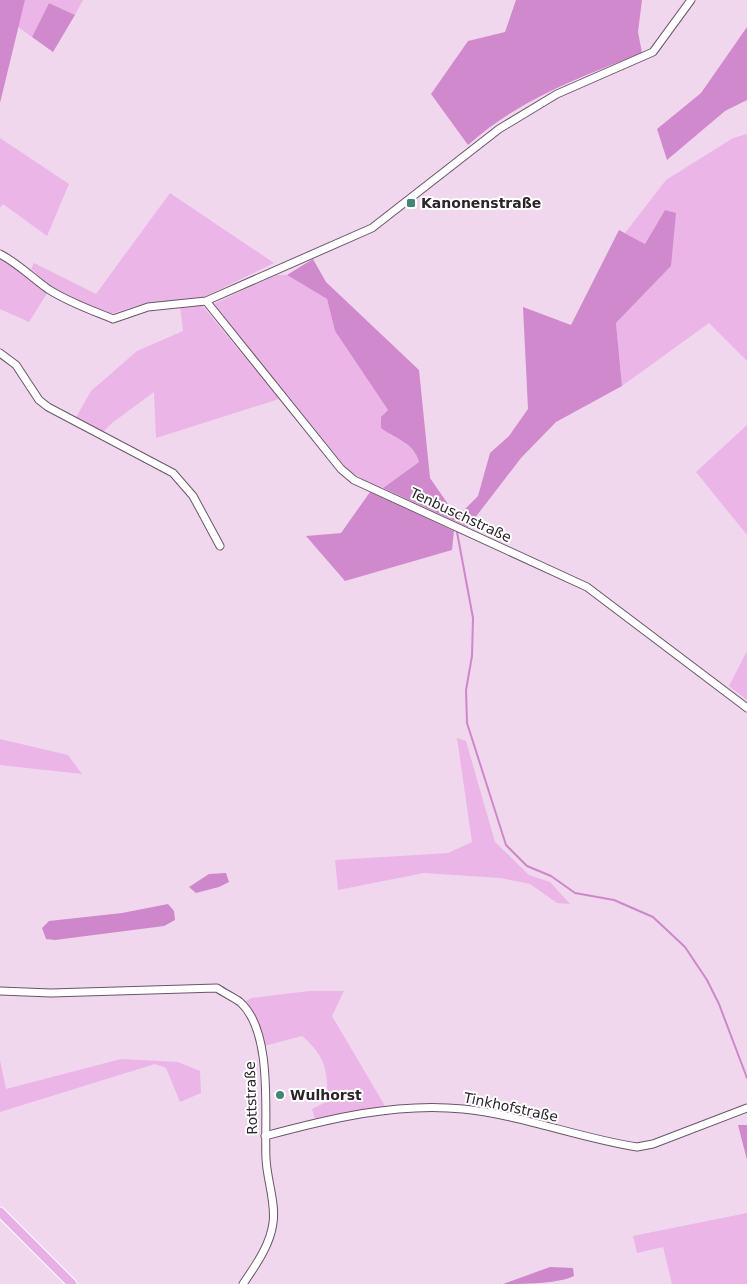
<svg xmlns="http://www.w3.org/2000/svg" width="747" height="1284" font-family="'DejaVu Sans',sans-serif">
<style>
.green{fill:#ebb5e8}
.forest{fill:#d189cd}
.water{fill:#ce87cb}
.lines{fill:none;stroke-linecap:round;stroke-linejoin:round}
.stream{stroke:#ce87cb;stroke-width:2}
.minor-casing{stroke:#6a5669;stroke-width:9}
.major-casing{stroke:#fff;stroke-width:11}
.minor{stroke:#fff;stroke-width:7}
.major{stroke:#e6b0e4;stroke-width:9}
.poi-dot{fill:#438678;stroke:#fff;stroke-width:2}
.labels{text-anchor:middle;stroke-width:4;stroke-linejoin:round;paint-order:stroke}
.poi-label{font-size:14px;font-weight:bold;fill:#2c232b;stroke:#fff;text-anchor:start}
.street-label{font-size:14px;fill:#2c232b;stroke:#fff}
</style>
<rect width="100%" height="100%" fill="#f0d7ee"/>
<!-- green -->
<path class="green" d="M25,0h58l-8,15 -26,-12 -17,34 -14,-10z
M747,134v227l-38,-38 -87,63 -6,-63 55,-57 -6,-56 -20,34 -20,-11 41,-53 67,-42z
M0,138l69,46 -22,52 -44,-32 -3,4z
M170,193l104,70 -70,34 -62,7 -34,11 -56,-28 -21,-18 3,-6 62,31z
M0,258l18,10 30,24 -19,30 -29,-13z
M276,275h11l40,24 8,32 53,79 2,25c14,6 25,11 29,27l-36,26 -16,-6 -20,-13 -133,-165z
M202,305l77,94 -123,39 -2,-46 -42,31 -10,10 -27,-14 16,-28 46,-40 46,-20 -3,-25z
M747,425v110l-51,-63z
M747,651v49l-18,-14z
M457,738l9,3 29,101 34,33 21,7 20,22 -13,-1 -27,-19 -30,-6 -76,-5 -86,17 -3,-30 113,-7 24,-11z
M0,739l68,16 14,19 -82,-9z
M309,991h35l-12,25 53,90 -6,3 -64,10 -3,-10 16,-8c-1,-32 -2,-44 -26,-65l-38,10 -18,-45 5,-3z
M121,1059l57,3 22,9 1,22 -21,9 -14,-34 -11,-4 -155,48v-52l6,29z
M747,1213v71h-75l-9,-37 -26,6 -4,-17z"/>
<!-- forest -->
<path class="forest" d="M0,0h25l-25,103z
M516,0h126l-4,32 4,21c-62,24 -124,47 -174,92l-37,-51 37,-53 37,-9z
M49,3l26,12 -22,37 -21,-15z
M747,27v73l-22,11 -58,49 -10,-31 44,-36z
M665,210l11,3 -5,53 -55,57 6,63 -66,36 -35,36 -53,69 -85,-39 36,-26c-5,-20 -24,-23 -38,-34v-11l7,-7 -53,-79 -8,-32 -40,-24 26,-16 13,23 93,88 11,108 27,39 21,-21 12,-43 19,-17 19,-27 -5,-102 48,18 48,-95 26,14z
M370,492l84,39 -2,19 -107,31 -39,-45 35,-3z
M738,1125h9v35z"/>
<!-- water -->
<path class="water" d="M226,873l3,9 -10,5 -23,6 -7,-6 20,-13z
M168,904l6,7 1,9 -11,6 -109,14 -9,-1 -4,-11 7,-7 73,-8z
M550,1267l23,1 1,8c-16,8 -51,8 -71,8z"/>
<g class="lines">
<!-- stream -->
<path class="stream" d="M457,532l16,86 -1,38 -6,34 1,33 39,122 21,21 24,10 24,17 39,7 39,17 32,30 22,33 12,24 28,74"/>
<defs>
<path id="minor" d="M0,254c19,10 31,23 48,35 20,13 43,21 65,30l35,-12 58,-6 166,-73 127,-99 58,-35 96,-42 38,-52
M206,301l135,168 13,11 233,107 160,121
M0,353l16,12 23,35 9,7 125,66 20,23 27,50
M0,991l51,2 166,-5c7,5 16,9 23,14 34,30 24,115 26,157 1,21 10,44 7,64 -3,23 -18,43 -30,61
M265,1136c63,-17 132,-34 198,-27 59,6 115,29 174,38l16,-3 94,-36"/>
<path id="major" d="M0,1212l72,72"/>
</defs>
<!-- minor casing -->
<use href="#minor" class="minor-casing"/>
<!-- major casing -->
<use href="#major" class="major-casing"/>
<!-- minor -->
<use href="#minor" class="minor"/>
<!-- major -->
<use href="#major" class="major"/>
</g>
<!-- markers -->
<g class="poi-dot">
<rect x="406" y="198" width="10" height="10" rx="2.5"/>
<circle cx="280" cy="1095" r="5"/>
</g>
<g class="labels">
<!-- poi labels -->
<g class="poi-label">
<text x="421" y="208">Kanonenstraße</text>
<text x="290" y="1100">Wulhorst</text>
</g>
<!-- street labels -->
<g class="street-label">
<text transform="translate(461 515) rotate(25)" y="5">Tenbuschstraße</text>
<text transform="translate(251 1098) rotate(-92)" y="5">Rottstraße</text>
<text transform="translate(511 1107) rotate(12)" y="5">Tinkhofstraße</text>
</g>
</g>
</svg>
